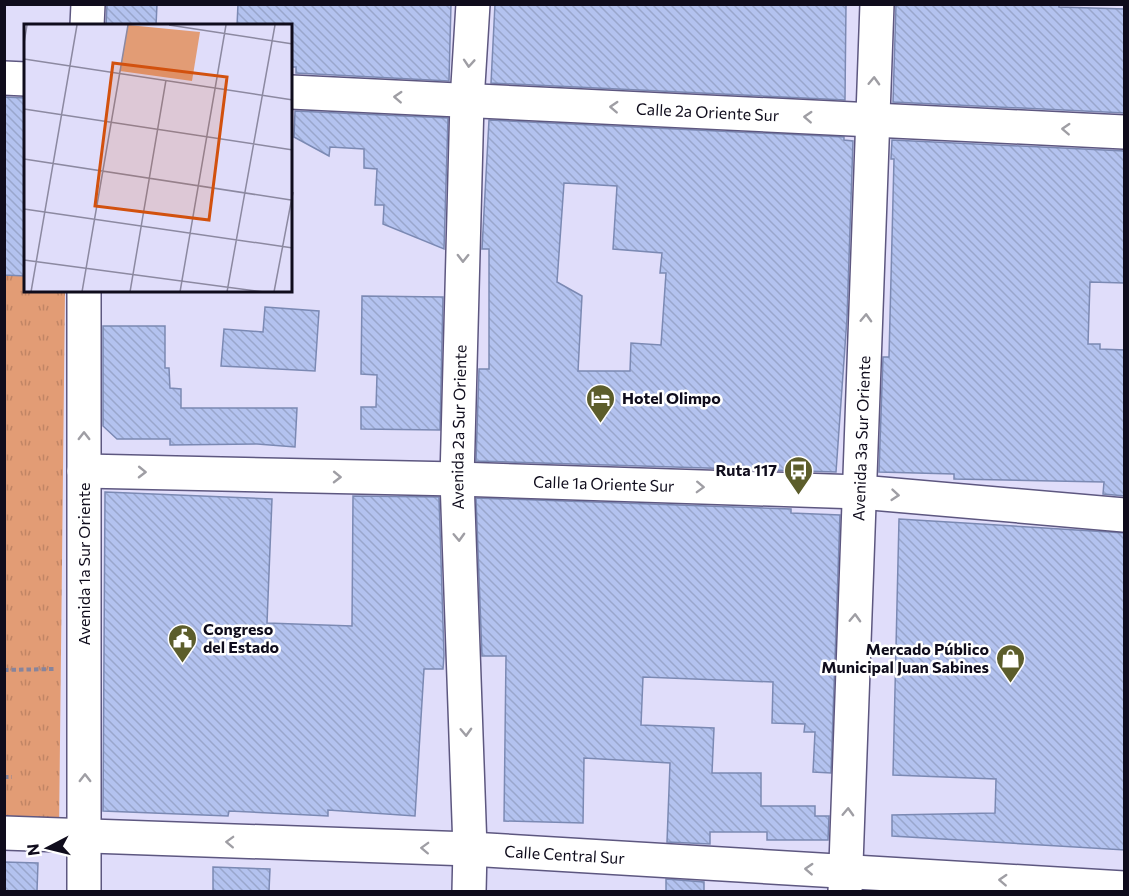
<svg xmlns="http://www.w3.org/2000/svg" width="1129" height="896" font-family="Commissioner,sans-serif">
<style>
.park{fill:url(#park-tufts)}
.building{fill:url(#building-back-hatch);stroke:#7b89b3;stroke-width:1.5;fill-rule:evenodd}
.lines{fill:none;stroke-linecap:round;stroke-linejoin:round}
.minor-casing{stroke:#5d5780;stroke-width:36}
.tertiary-casing{stroke:#5d5780;stroke-width:36}
.secondary-casing{stroke:#5d5780;stroke-width:36}
.path{stroke:#87849c;stroke-width:4;stroke-dasharray:4.5 3;stroke-linecap:butt}
.minor{stroke:#fff;stroke-width:33}
.tertiary{stroke:#fff;stroke-width:33}
.secondary{stroke:#fff;stroke-width:33}
.oneway{stroke:#9f9ea4}
.labels{text-anchor:middle;stroke-width:5;stroke-linejoin:round;paint-order:stroke}
.street-label{font-size:16px;fill:#0f0c1c;stroke:#fff}
.poi-label{font-size:16px;font-weight:bold;fill:#0f0c1c;stroke:#fff;text-anchor:start}
.inset-road{fill:none;stroke:#8c89a1;stroke-width:1.5}
.view{fill:#d2510e;fill-opacity:0.15;stroke:#d2510e;stroke-width:3}
.inset-edge{fill:none;stroke:#0f0c1c;stroke-width:3}
</style>
<defs>
<pattern id="park-tufts" width="24" height="20" patternUnits="userSpaceOnUse" patternTransform="scale(1.5)"><rect width="24" height="20" fill="#e29c75"/><path d="M3 7l-1-3M5 7V3M7 7l1-3M15 17l-1-3M17 17v-4M19 17l1-3" fill="none" stroke="#c18565"/></pattern>
<pattern id="building-back-hatch" width="6" height="6" patternUnits="userSpaceOnUse" patternTransform="scale(1.5)"><rect width="6" height="6" fill="#b3c2ef"/><path d="M-1 5l2 2M0 0l6 6M5-1l2 2" fill="none" stroke="#99a6cc"/></pattern>
</defs>
<rect width="100%" height="100%" fill="#e0ddfa"/>
<!-- park -->
<path class="park" d="M4,267l21,1 1,23h39l-6,542 -54,-3z"/>
<!-- building -->
<path class="building" d="M107,4h50l-1,22h-50z
M238,4h213l-2,77 -153,-8v-6h-5l1,-41h-55z
M495,4h351l-1,96 -354,-17z
M896,4h163v3l66,2v104l-232,-11z
M4,97l22,1v178l-22,-1z
M295,111l153,7 -4,131 -61,-25 1,-19h-9l2,-36 -13,-1v-19l-34,-2 -1,9 -35,-19z
M489,120l355,17v3l9,1 -6,177 -11,154 -360,-11 3,-92h10v-120h-7zM564,183l53,3 -4,63 49,4 -2,20h6l-5,72 -30,-2 -1,28h-52l4,-75 -25,-14z
M892,140l233,11 -1,132 -34,-1 -2,62h12v5l25,1v146l-22,-2 1,-12 -150,-3v-5l-75,-2 4,-115h6l5,-198h-3z
M362,296l81,1 -3,133 -79,-1v-22h15l1,-32 -16,-1z
M265,307l54,4 -4,60 -94,-5 3,-37 39,3z
M103,326h62v42h4l1,20 11,1v19h116l-2,39 -38,-3 -87,1v-6h-53l-14,-13z
M105,492l167,7 -5,124 85,3 1,-130 86,1 5,158 -1,14h-19l-9,147 -87,-6v6l-99,-5 -1,5 -125,-5z
M476,498l315,11v4l49,2 -9,258 -18,-1 2,-40h-11l1,-8 -33,-1 1,-41 -130,-5 -2,48 73,3 -2,45h49v33h54v10h14l-1,24h-61v-8h-57v12l-43,-2 3,-79 -86,-5 -1,65 -79,-2 2,-165h-24z
M899,519l226,14v317l-233,-14v-21l103,-2 1,-34 -103,-4z
M4,862l34,1 -1,28h-33z
M213,867l57,2 -1,22h-56z
M666,879l38,3v9h-38z"/>
<g class="lines">
<defs>
<g id="minor">
<path d="M4,78l22,1"/>
<path id="s1" d="M291,92l833,40"/>
<path id="s2" d="M84,471l373,8 403,13 264,23"/>
<path id="s3" d="M469,892l1,-43 -13,-370 10,-378 6,-97"/>
<path id="s4" d="M845,892l32,-888"/>
</g>
<path id="tertiary" d="M87,26l1,-22
M84,892v-601"/>
<g id="secondary">
<path id="s5" d="M4,833l466,16 654,39"/>
</g>
</defs>
<!-- minor casing -->
<use href="#minor" class="minor-casing"/>
<!-- tertiary casing -->
<use href="#tertiary" class="tertiary-casing"/>
<!-- secondary casing -->
<use href="#secondary" class="secondary-casing"/>
<!-- path -->
<path class="path" d="M4,670l51,-1
M4,777h8"/>
<!-- minor -->
<use href="#minor" class="minor"/>
<!-- tertiary -->
<use href="#tertiary" class="tertiary"/>
<!-- secondary -->
<use href="#secondary" class="secondary"/>
</g>
<!-- one-way arrows -->
<defs><path id="oneway-chevron" d="M-2-3.5L2.5 0L-2 3.5" fill="none" stroke-width="1.6" stroke-linecap="round" stroke-linejoin="round" transform="scale(1.5)"/></defs>
<g class="oneway">
<use href="#oneway-chevron" transform="translate(469 63) rotate(94)"/>
<use href="#oneway-chevron" transform="translate(874 81) rotate(-88)"/>
<use href="#oneway-chevron" transform="translate(398 97) rotate(-177)"/>
<use href="#oneway-chevron" transform="translate(614 107) rotate(-177)"/>
<use href="#oneway-chevron" transform="translate(808 117) rotate(-177)"/>
<use href="#oneway-chevron" transform="translate(1066 129) rotate(-177)"/>
<use href="#oneway-chevron" transform="translate(463 258) rotate(91)"/>
<use href="#oneway-chevron" transform="translate(866 318) rotate(-88)"/>
<use href="#oneway-chevron" transform="translate(84 436) rotate(-90)"/>
<use href="#oneway-chevron" transform="translate(142 472) rotate(1)"/>
<use href="#oneway-chevron" transform="translate(337 477) rotate(1)"/>
<use href="#oneway-chevron" transform="translate(700 487) rotate(2)"/>
<use href="#oneway-chevron" transform="translate(895 495) rotate(5)"/>
<use href="#oneway-chevron" transform="translate(459 537) rotate(88)"/>
<use href="#oneway-chevron" transform="translate(855 618) rotate(-88)"/>
<use href="#oneway-chevron" transform="translate(466 732) rotate(88)"/>
<use href="#oneway-chevron" transform="translate(85 778) rotate(-90)"/>
<use href="#oneway-chevron" transform="translate(848 812) rotate(-88)"/>
<use href="#oneway-chevron" transform="translate(230 842) rotate(-178)"/>
<use href="#oneway-chevron" transform="translate(425 848) rotate(-178)"/>
<use href="#oneway-chevron" transform="translate(809 869) rotate(-177)"/>
<use href="#oneway-chevron" transform="translate(1003 880) rotate(-177)"/>
</g>
<!-- icons -->
<defs>
<symbol id="hotel-pin" viewBox="-11 -11 22 30"><path d="M0 17L-7.5 6A9.5 9.5 0 1 1 7.5 6Z" fill="#5c5d2b" stroke="#fff"/><path d="M-6-4.5h1.5V1H6V5H4.5V3h-9V5H-6ZM-4 0a1.8 1.8 0 1 1 3.6 0ZM.5 0V-2.5h3Q6-2.5 6 0Z" fill="#fff"/></symbol>
<symbol id="bus-pin" viewBox="-11 -11 22 30"><path d="M0 17L-7.5 6A9.5 9.5 0 1 1 7.5 6Z" fill="#5c5d2b" stroke="#fff"/><path d="M-5-6H5V4H4V6H2V4H-2V6H-4V4H-5ZM-3.5-4V0h7V-4ZM-3.5 1.2v1.5H-2V1.2ZM2 1.2v1.5H3.5V1.2Z" fill="#fff"/></symbol>
<symbol id="civic-pin" viewBox="-11 -11 22 30"><path d="M0 17L-7.5 6A9.5 9.5 0 1 1 7.5 6Z" fill="#5c5d2b" stroke="#fff"/><path d="M-.6-6.5H3V-4.5H.6V-3L4-1V1h2V6H-6V1h2V-1L-.6-3ZM-1.2 2.5V6h2.4V2.5Z" fill="#fff"/></symbol>
<symbol id="shop-pin" viewBox="-11 -11 22 30"><path d="M0 17L-7.5 6A9.5 9.5 0 1 1 7.5 6Z" fill="#5c5d2b" stroke="#fff"/><path d="M-5-2.5h2.3a2.7 3.5 0 0 1 5.4 0H5L5.5 6h-11ZM-1.5-2.5h3a1.5 2.3 0 0 0-3 0Z" fill="#fff"/></symbol>
</defs>
<g fill-rule="evenodd">
<use href="#hotel-pin" x="584" y="382" width="33" height="45"/>
<use href="#bus-pin" x="782" y="454" width="33" height="45"/>
<use href="#civic-pin" x="166" y="622" width="33" height="45"/>
<use href="#shop-pin" x="994" y="642" width="33" height="45"/>
</g>
<g class="labels">
<!-- street labels -->
<g class="street-label">
<text dy="6" stroke="none"><textPath href="#s1" startOffset="417">Calle 2a Oriente Sur</textPath></text>
<text dy="6" stroke="none"><textPath href="#s3" startOffset="465">Avenida 2a Sur Oriente</textPath></text>
<text dy="6" stroke="none"><textPath href="#s4" startOffset="454">Avenida 3a Sur Oriente</textPath></text>
<text dy="6" stroke="none"><textPath href="#s2" startOffset="520">Calle 1a Oriente Sur</textPath></text>
<text transform="translate(84 564) rotate(-90)" y="6">Avenida 1a Sur Oriente</text>
<text dy="6" stroke="none"><textPath href="#s5" startOffset="561">Calle Central Sur</textPath></text>
</g>
<!-- poi labels -->
<g class="poi-label">
<text x="622" y="404">Hotel Olimpo</text>
<text x="777" y="476" text-anchor="end">Ruta 117</text>
<text x="203" y="635">Congreso<tspan x="203" dy="18">del Estado</tspan></text>
<text x="989" y="655" text-anchor="end">Mercado Público<tspan x="989" dy="18">Municipal Juan Sabines</tspan></text>
</g>
</g>
<!-- overview -->
<g transform="translate(24 24)">
<rect width="268" height="268" fill="#e0ddfa"/>
<path d="M104,1l72,7 -8,49 -72,-10z" fill="#e29c75"/>
<path class="inset-road" d="M145,1l124,19M0,19l3,-18M0,35l269,41M0,85l269,41M0,135l267,41M0,185l269,39M0,236l240,32M7,268l46,-267M58,268l46,-267M106,268l36,-212M156,268l46,-267M203,268l48,-267M250,268l19,-100"/>
<path class="view" d="M89,39l114,14 -18,143 -114,-14z"/>
<rect width="268" height="268" class="inset-edge"/>
</g>
<!-- border -->
<rect width="1129" height="896" fill="none" stroke="#0f0c1c" stroke-width="12"/>
<!-- north arrow -->
<g transform="translate(48 848) rotate(263)" stroke="#ffffff" stroke-width="4.5" paint-order="stroke">
<path d="M0-4.5L10 22L0 15L-10 22Z" fill="#0f0c1c"/>
<text y="-9" font-size="16" font-weight="bold" text-anchor="middle" fill="#0f0c1c">N</text>
</g>
</svg>
